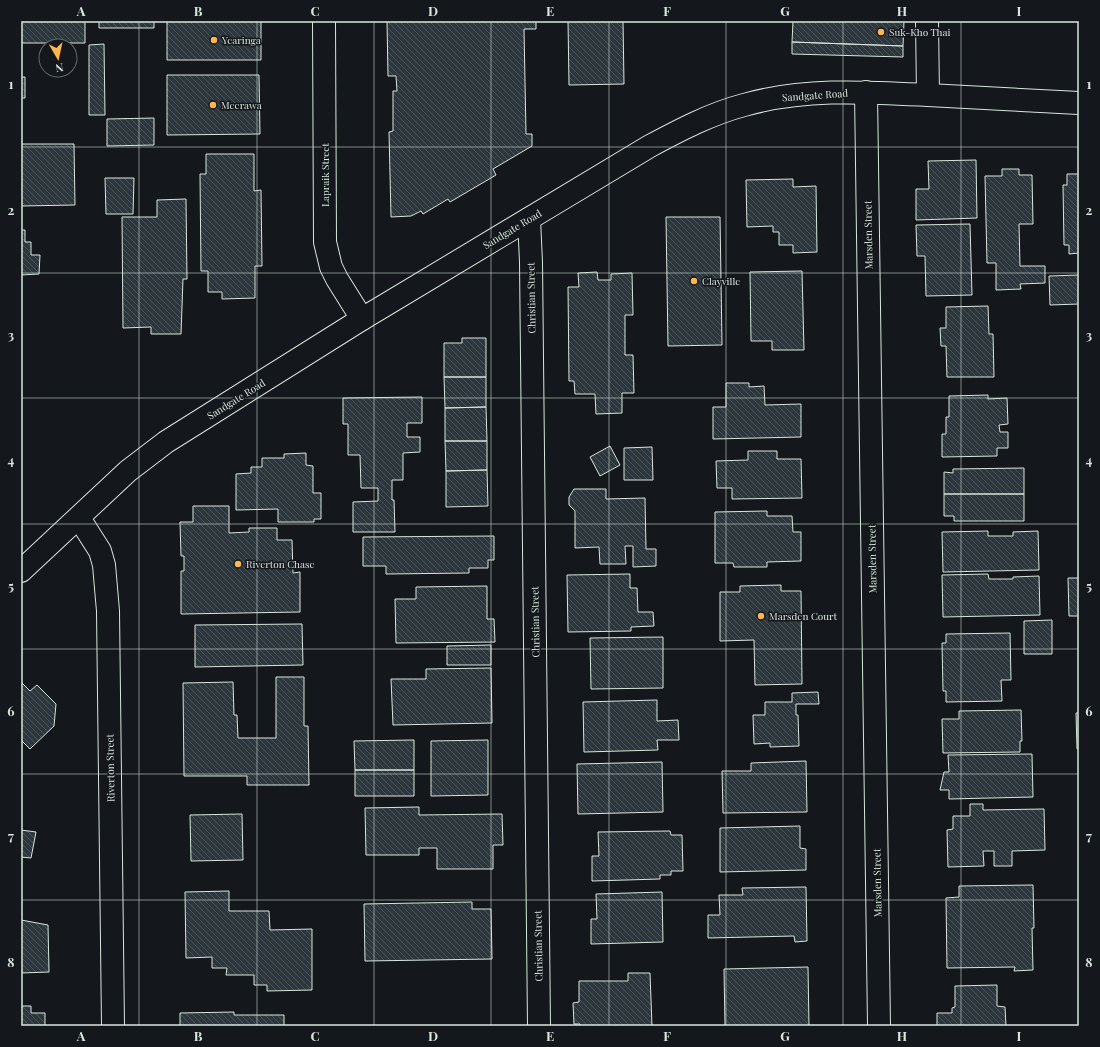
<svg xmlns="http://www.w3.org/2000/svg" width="1100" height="1047" font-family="'Playfair Display',serif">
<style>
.building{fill:url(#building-back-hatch);stroke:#d8e6dc}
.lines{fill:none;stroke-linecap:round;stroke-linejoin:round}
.street-casing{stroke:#d8e6dc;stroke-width:24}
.secondary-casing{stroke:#d8e6dc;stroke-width:24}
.highway-casing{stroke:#d8e6dc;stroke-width:24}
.street{stroke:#14181c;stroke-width:22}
.secondary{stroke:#14181c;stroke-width:22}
.highway{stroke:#14181c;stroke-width:22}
.grid{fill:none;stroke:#d8e6dc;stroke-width:1;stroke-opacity:0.55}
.poi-dot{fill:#ffb74d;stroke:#14181c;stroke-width:1.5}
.labels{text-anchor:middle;stroke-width:3;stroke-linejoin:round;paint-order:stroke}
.poi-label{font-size:10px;fill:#d8e6dc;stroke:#14181c;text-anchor:start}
.street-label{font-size:10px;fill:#d8e6dc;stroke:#14181c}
.neatline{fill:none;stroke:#d8e6dc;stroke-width:1.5}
.grid-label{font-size:13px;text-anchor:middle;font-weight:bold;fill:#d8e6dc}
</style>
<defs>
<pattern id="building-back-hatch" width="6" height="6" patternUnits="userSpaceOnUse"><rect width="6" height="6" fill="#2c363c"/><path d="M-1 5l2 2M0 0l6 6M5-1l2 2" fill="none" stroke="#4a5358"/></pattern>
</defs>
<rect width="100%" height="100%" fill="#14181c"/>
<!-- building -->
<path class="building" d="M21,21h64v22h-64z
M99,21h55v7h-55z
M167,21h94v39h-94z
M387,21h149v8h-12l2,105h6v12l-39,23 3,6 -46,27 -2,-3 -25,15 -2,-3 -10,5 -20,1 -2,-85 4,-1v-40h4l-1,-15h-8z
M568,21h55l1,63 -55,1z
M793,21h111l-1,25 -111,-4z
M792,42l111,4v11l-111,-3z
M104,44l1,71h-16v-70z
M167,75h92l1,59 -93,1z
M21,77h4v21h-4z
M154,118v27l-47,1v-27z
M21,144h53l1,61 -54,1z
M206,154h48v37l7,-1 1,76h-7v32l-33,1v-7h-14v-21h-7l-1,-97h6z
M976,160l1,58 -61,2v-31h13l-1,-28z
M1002,169h17v6h13l1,49h-14l1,42h25v17l-25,1 1,5 -25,1v-27h-9l-2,-87h17z
M1067,174h12v79l-10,1v-9h-5l-1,-60h4z
M105,178h29l-1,36h-27z
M793,179v8l23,-1 1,66 -24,1v-8h-14v-13h-6v-6l-26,1 -1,-47z
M186,199l1,80h-4l-2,55h-30v-7l-28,1 -1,-111h35v-17z
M666,217h54l2,128 -54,1z
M970,224l2,71 -46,1 -1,-40h-8l-1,-31z
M21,230h4v12h6v13h9l-1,19 -18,1z
M802,271l2,79h-32v-9h-21l-1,-69z
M597,272l1,8h13v-6l21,-1 1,42h-8v40h8l1,38h-12v20l-26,1 -1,-20h-20l-1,-13h-5l-1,-94h11l-1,-14z
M1079,275v29l-29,1 -1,-29z
M988,306l1,28h4l1,43h-47l-1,-31h-5l-1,-18h6v-21z
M462,338h24v39h-42v-34h18z
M444,377h42v30l-41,1z
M726,383h23v4l15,-1 1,19 36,-1v33l-88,2v-32h13z
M988,395v4l19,-1 1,26 -9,1 1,7h8v16h-11v8l-55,1v-23h4v-17h3v-21z
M422,397v26h-15v14h13v15l-17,1v27h-11v20h2l1,32h-42v-30l25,-1v-13h-17l-1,-33h-12v-31h-5v-26z
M486,407l1,34h-42v-33z
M445,441h42v29l-41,1z
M610,446l10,19 -20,11 -10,-19z
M652,447l1,33h-29v-32z
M748,451h29v8h24l1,39 -70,1v-11h-15l-1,-27 32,-1z
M306,453v12l7,1v27h8v26h-7v3h-36v-13l-42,1v-36l15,-1v-6h11v-9h22v-4z
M1024,468v26h-80v-22l9,1v-4z
M487,470l1,36 -42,1v-36z
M574,489h32v10l39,-1 1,51h10v17l-23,1v-21h-8l1,18h-26l-1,-17 -24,1v-37l-6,-6v-8z
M944,494h80v27h-70v-5h-10z
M193,506h36v27l20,-1v-4h28v12h15l1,33 7,-1v40l-119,2v-43h3v-15h-3l-1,-34h13z
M767,511v5h25l1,16h8v29l-34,1v5h-33l-1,-4h-18v-51z
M988,531v5h25v-4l25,-1 1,39 -96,2 -1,-40z
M494,536v24h-6v8h-19v5l-83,1v-8h-23v-29z
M630,574v14h7l1,24h15l1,14 -23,1v4l-63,1 -1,-57z
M988,574l1,5h24v-2l26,-1 1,39 -97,2 -1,-42z
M1068,578h11v38h-10z
M781,585v6h20l1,93 -47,1 -1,-45 -34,1v-49h20v-6z
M487,586v33h7l1,23 -99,1 -1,-44h21v-12z
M1052,620v34h-28v-33z
M302,624l1,41 -108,2v-42z
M1010,633l1,47h-10l1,21 -56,1v-11h-3l-1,-48h4v-9z
M663,637v51l-72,1 -1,-51z
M491,645v20h-44v-19z
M491,668l1,55 -99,2 -2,-46h35v-10z
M276,677h28v49h4l1,59h-62v-9h-63l-1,-93 50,-1 1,33h3l1,23h38z
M21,682l9,9 7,-6 19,19 -2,22 -24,23 -9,-9z
M818,692l1,12h-23v11h2l1,31 -29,1v-4l-16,1 -1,-29h12v-13h27v-9z
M657,700v21l21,-1 1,20h-22l1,10 -74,2 -1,-50z
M1021,710l1,31h-2v11l-77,1 -1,-34h17v-8z
M1076,713h3v36h-2z
M414,740v30h-59l-1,-29z
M488,740v55l-57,1v-55z
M1032,754l1,43 -84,2v-9h-9l4,-18h5l-1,-17z
M806,761l1,51 -84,1 -1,-42h29v-8z
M662,762l1,50 -85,2 -1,-50z
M355,770h59v26h-59z
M970,804h13v6l61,-1 1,41 -33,1v15h-18v-15h-11l1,15 -36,1 -1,-37 6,-1v-13h17z
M419,807v8l83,-1 1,31h-10v24h-56v-21h-18v7h-53l-1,-47z
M242,814l1,46 -52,1 -1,-46z
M800,826v22l6,1v21l-86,2v-44z
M21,830l15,2 -5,26 -10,-1z
M670,831l1,4h11l1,36h-12v4h-11v4l-68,2v-25h7l-1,-24z
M1033,885l1,43h-2l1,42 -19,1 1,-4 -68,1 -1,-70 13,-1v-11z
M806,887l1,54 -12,1 -1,-6 -86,2v-23h12l-1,-20h24l-1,-7z
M229,891v20h40l1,19 42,-1v61l-45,1v-6h-13v-10h-28l1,-7h-15v-11l-26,1 -1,-66z
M662,892l1,50 -72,2v-25h6l-1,-25z
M472,902v7h19l1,50 -127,2 -1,-57z
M21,920l27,5 1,47 -28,1z
M808,967l1,59h-84l-1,-57z
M628,973h22l2,53h-72v-2h-6l-1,-21 6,-1v-21h49z
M997,985v21l8,1 1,19h-69v-13h15v-5l3,-1v-21z
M21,1006h10v7h14v13h-24z
M234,1012v3h50v11h-104v-13z"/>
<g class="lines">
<defs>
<path id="street" d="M927,21l1,74
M866,92l13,934
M529,219l2,43 8,764
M79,518l21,33 4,14 4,46 5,415"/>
<path id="secondary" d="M324,21l1,221 6,25 6,12 25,40"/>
<path id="highway" d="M21,571l107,-100 38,-29 196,-123 288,-173c30,-16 60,-32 94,-41 60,-17 122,-13 184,-10 50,3 101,5 151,8"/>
</defs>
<!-- street casing -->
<use href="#street" class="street-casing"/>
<!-- secondary casing -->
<use href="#secondary" class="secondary-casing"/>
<!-- highway casing -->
<use href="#highway" class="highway-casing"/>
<!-- street -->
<use href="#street" class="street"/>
<!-- secondary -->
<use href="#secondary" class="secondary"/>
<!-- highway -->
<use href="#highway" class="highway"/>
</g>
<!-- grid -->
<path class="grid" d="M139,21v1005M257,21v1005M374,21v1005M491,21v1005M609,21v1005M726,21v1005M843,21v1005M961,21v1005M21,147h1058M21,273h1058M21,398h1058M21,524h1058M21,649h1058M21,774h1058M21,900h1058"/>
<!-- markers -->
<g class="poi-dot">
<circle cx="881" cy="32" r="4"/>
<circle cx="214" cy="40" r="4"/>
<circle cx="213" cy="105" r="4"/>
<circle cx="694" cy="281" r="4"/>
<circle cx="238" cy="564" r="4"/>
<circle cx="761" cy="616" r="4"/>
</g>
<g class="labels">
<!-- poi labels -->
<g class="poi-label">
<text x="889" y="36">Suk-Kho Thai</text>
<text x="222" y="44">Yearinga</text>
<text x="221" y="109">Meerawa</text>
<text x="702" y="285">Clayville</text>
<text x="246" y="568">Riverton Chase</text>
<text x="769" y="620">Marsden Court</text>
</g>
<!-- street labels -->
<g class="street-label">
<text transform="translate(815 95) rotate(-4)" y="4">Sandgate Road</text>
<text transform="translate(325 175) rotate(-90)" y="4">Lapraik Street</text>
<text transform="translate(512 229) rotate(-31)" y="4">Sandgate Road</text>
<text transform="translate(868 235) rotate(-91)" y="4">Marsden Street</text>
<text transform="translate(531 298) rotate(-91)" y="4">Christian Street</text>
<text transform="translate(236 399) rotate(-32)" y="4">Sandgate Road</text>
<text transform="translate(872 559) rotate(-91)" y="4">Marsden Street</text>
<text transform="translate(535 622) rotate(-91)" y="4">Christian Street</text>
<text transform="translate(110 768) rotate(-91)" y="4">Riverton Street</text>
<text transform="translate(877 883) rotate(-91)" y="4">Marsden Street</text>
<text transform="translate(538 946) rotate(-91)" y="4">Christian Street</text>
</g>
</g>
<!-- border -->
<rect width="1100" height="1047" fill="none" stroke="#14181c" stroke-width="44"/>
<!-- north arrow -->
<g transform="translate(58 58) rotate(171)"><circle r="19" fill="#14181c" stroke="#626a69"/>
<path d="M0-3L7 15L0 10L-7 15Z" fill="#ffb74d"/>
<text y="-6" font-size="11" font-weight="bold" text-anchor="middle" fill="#d8e6dc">N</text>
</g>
<rect x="22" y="22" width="1056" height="1003" class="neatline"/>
<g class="grid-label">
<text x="81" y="16">A</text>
<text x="198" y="16">B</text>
<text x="315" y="16">C</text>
<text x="433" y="16">D</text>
<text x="550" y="16">E</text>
<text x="667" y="16">F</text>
<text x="785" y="16">G</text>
<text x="902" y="16">H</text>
<text x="1019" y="16">I</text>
<text x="11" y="89">1</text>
<text x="1089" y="89">1</text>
<text x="11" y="215">2</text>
<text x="1089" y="215">2</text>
<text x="11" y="340">3</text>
<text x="1089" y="340">3</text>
<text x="11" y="465">4</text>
<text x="1089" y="465">4</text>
<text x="11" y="591">5</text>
<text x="1089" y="591">5</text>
<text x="11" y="716">6</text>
<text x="1089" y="716">6</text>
<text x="11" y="841">7</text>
<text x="1089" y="841">7</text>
<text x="11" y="967">8</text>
<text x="1089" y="967">8</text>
<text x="81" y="1041">A</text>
<text x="198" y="1041">B</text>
<text x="315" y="1041">C</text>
<text x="433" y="1041">D</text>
<text x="550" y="1041">E</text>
<text x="667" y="1041">F</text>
<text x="785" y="1041">G</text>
<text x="902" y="1041">H</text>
<text x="1019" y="1041">I</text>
</g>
</svg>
